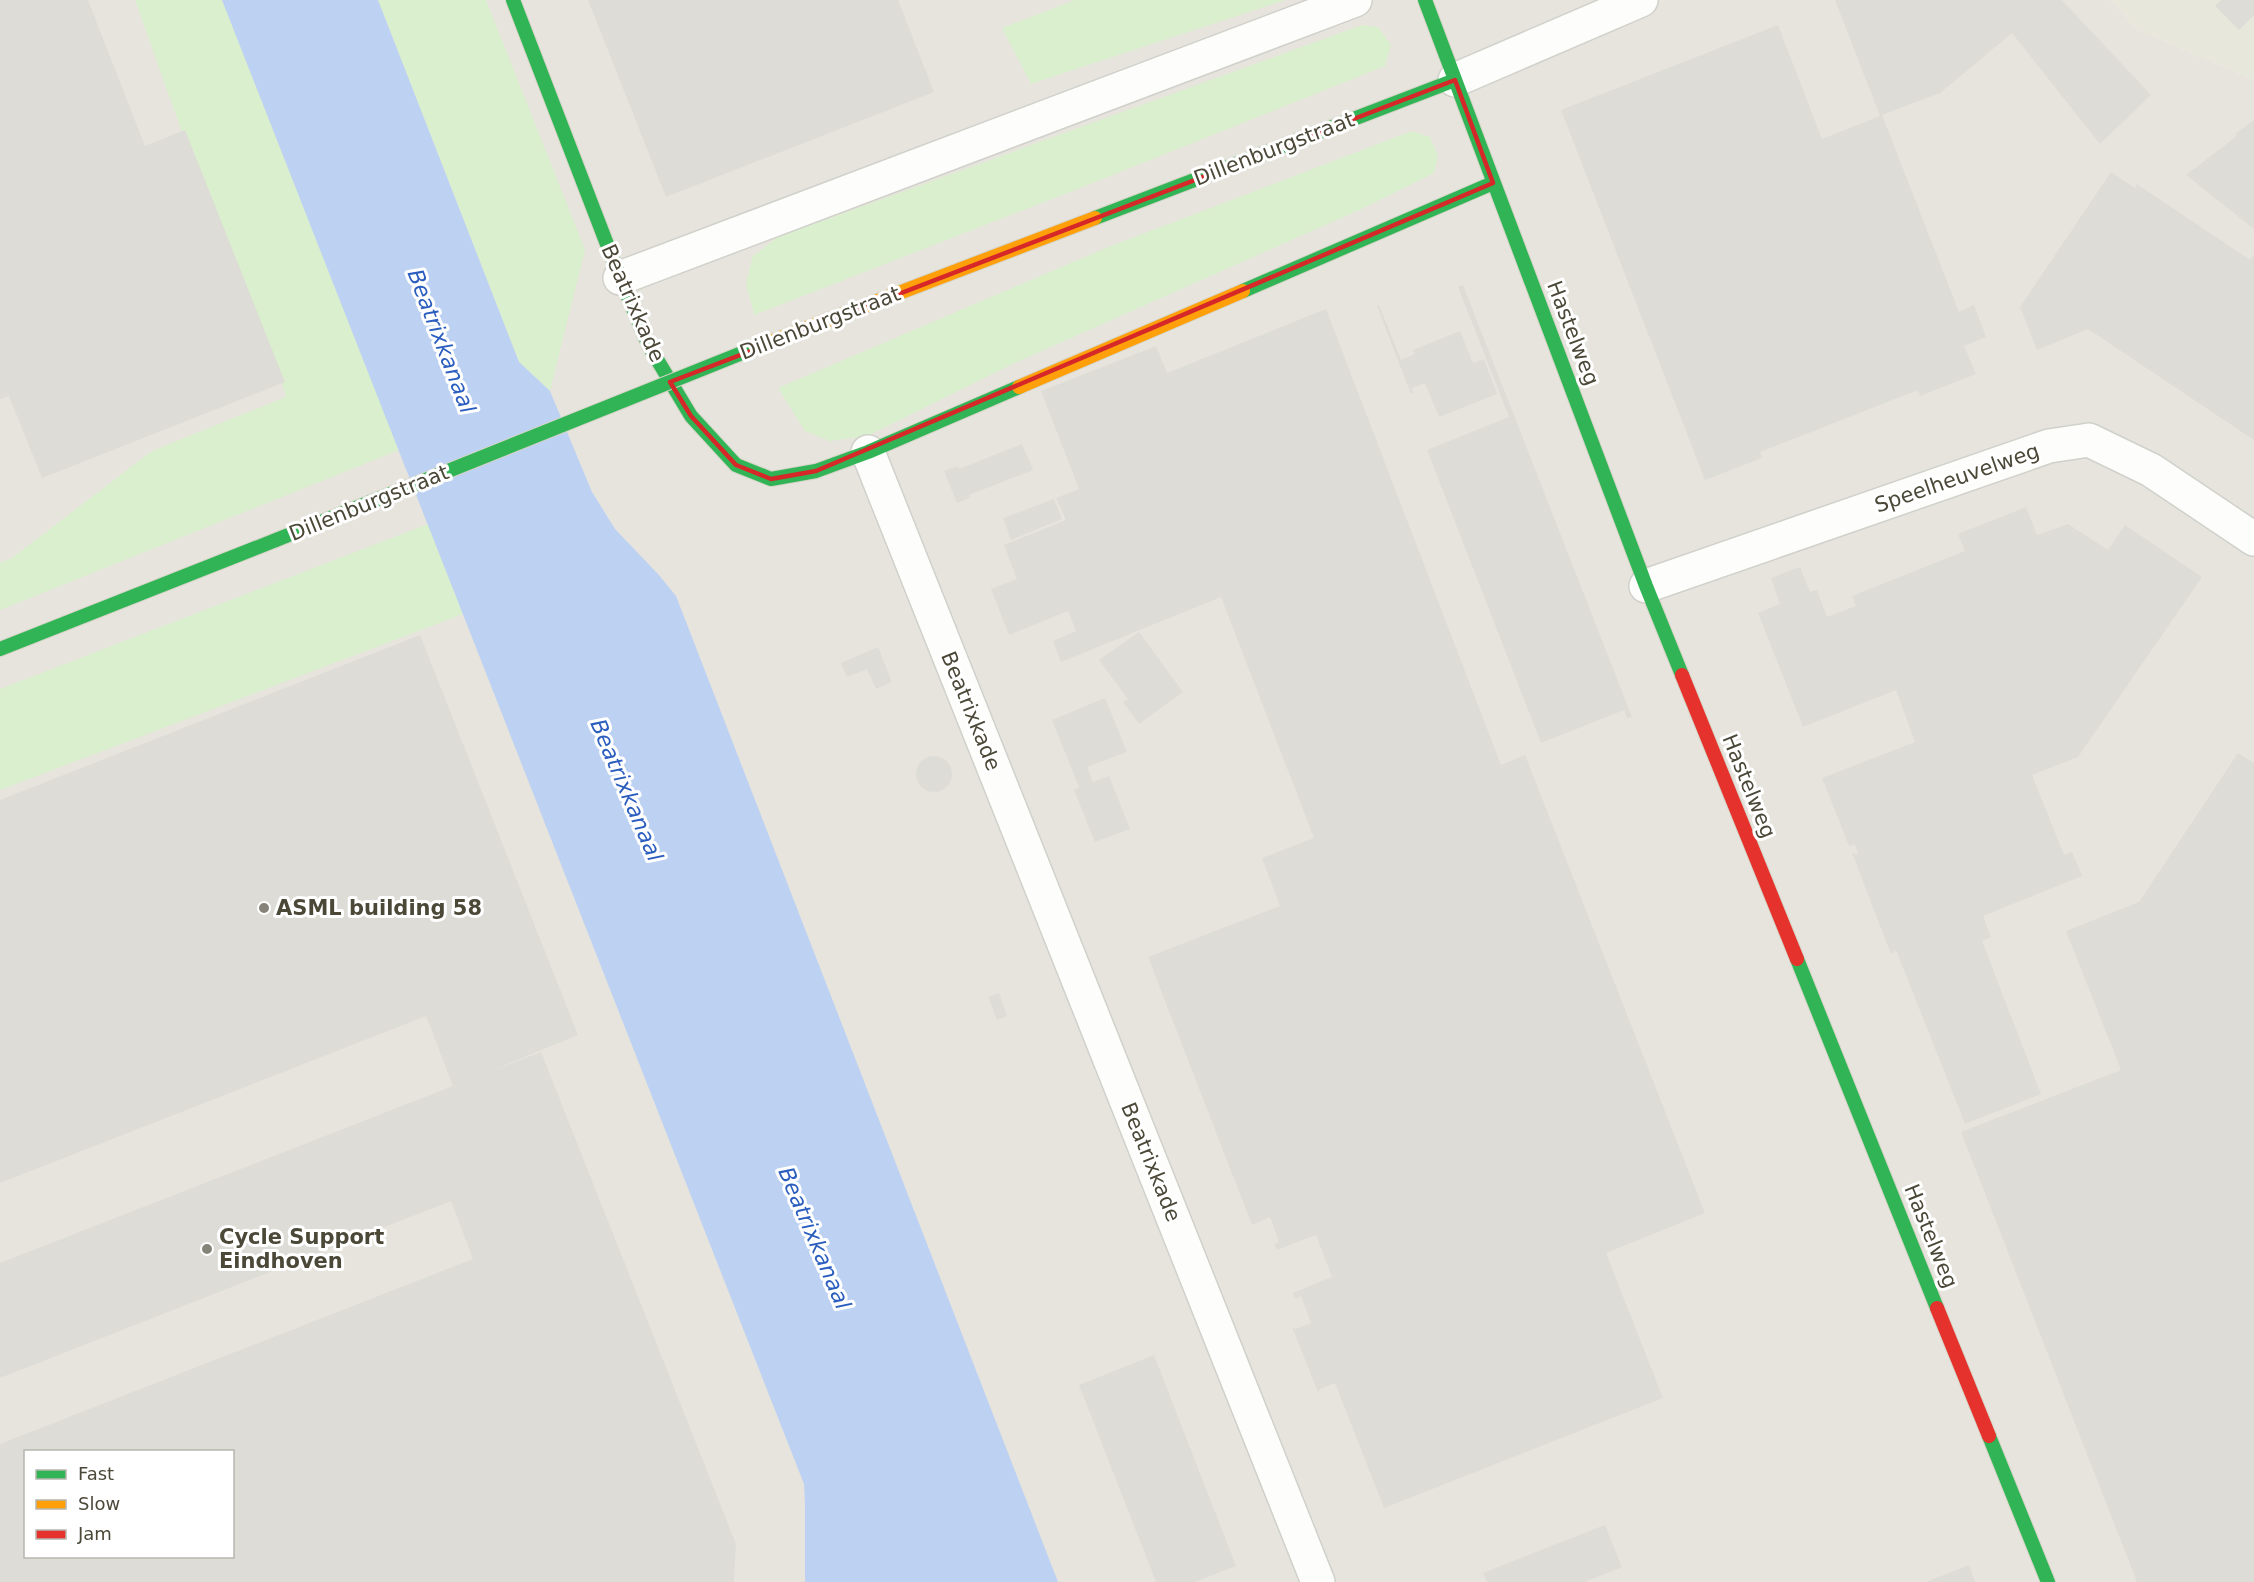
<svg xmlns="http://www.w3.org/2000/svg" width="2254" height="1582" font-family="'DejaVu Sans',sans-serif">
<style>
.residential{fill:#e7e7db}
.industrial{fill:#e6e4dd;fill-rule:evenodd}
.green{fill:#daefcd}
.water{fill:#bdd1f2}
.building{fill:#dddcd6;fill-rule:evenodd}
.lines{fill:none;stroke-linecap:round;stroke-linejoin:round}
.street-casing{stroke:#d1d1cb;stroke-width:36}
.fast-casing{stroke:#d5d4c6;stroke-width:16}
.slow-casing{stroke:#d5d4c6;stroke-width:16}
.jam-casing{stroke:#d5d4c6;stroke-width:16}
.street{stroke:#fdfdfc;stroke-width:33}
.fast{stroke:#30b455;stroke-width:14}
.slow{stroke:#ff9f0a;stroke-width:14}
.jam{stroke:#e5322d;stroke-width:14}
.fast-bridge-casing{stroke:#d5d4c6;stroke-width:16;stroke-linecap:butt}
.fast-bridge{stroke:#30b455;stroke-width:14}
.marked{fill:none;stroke:#d62828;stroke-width:4.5;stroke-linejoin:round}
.poi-dot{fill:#868478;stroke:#fff;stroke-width:2}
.labels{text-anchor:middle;stroke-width:6;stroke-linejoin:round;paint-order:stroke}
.street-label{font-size:21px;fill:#4b4838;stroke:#fff}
.poi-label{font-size:21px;font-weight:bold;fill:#4b4838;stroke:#fff;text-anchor:start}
.water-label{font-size:22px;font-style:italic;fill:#2a5dbe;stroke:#fff}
</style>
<rect width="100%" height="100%" fill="#f3f3ee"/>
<!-- residential -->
<path class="residential" d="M2110,0h144v80l-116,-50z"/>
<!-- industrial -->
<path class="industrial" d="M0,0h2110l28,30 116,50v1502h-2254zM26,1452h206v104h-206z"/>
<!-- green -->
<path class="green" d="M135,0h87l177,450 -399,160v-47l12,-5 140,-107 134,-54 -6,-21 -98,-244z
M378,0h108l99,250 -35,141 -31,-29z
M1075,0h210l-254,84 -29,-56z
M1362,25l16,2 13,18 -6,21 -310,124 -321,125 -8,-32 7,-27 25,-19z
M1412,131l18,6 8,19 -4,17 -77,38 -338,150 -152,75 -37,5 -25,-10 -27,-43 328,-140z
M428,524l35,90 -463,176v-101z"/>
<!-- water -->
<path class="water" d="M222,0h156l141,362 31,29 42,101 23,37 43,45 18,22 382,986h-253v-78l-1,-20z"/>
<!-- building -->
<path class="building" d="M0,0h88l57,146 40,-16 100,252 -243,96 -33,-82 -9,3z
M588,0h310l36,92 -268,105z
M1835,0h227l89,95 -51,49 -88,-111 -72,60 -58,22 77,197 15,-7 12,32 -22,9 12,28 -56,22 -2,-6 -158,62 2,6 -57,22 -144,-370 217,-85 44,114 58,-23z
M2221,0h33v15l-15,15 -24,-24z
M2254,120v109l-68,-54 51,-39 -2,-2z
M2111,172l24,16 2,-4 113,76 4,-6v186l-166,-111 -51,21 -17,-43z
M1463,285l169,432 -5,1 -3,-8 -83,33 -114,-293 82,-33 -51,-130z
M1379,305l22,55 14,-6 -2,-4 47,-19 13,32 11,-4 13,35 -58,23 -14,-34 -13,5 1,5 -2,1 -34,-88z
M1326,309l175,456 24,-10 180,458 -99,40 57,145 -279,110 -49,-125 -15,6 -2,3 -26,-65 4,2 15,-6 -10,-27 -6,3 -2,-6 39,-16 -16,-42 -39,15 -3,-6 5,-2 -9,-25 -18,8 -104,-268 132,-51 -18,-48 52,-20 -93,-241 -160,65 -8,-21 23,-10 -8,-20 -59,24 -18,-46 26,-10 -13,-34 62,-25 -10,-22 23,-9 -38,-98 115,-45 11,27z
M1022,444l11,26 -64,25 1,3 -13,5 -13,-32 14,-5 1,3z
M1054,499l8,20 -51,21 -8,-22z
M2026,507l11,28 31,-11 40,26 17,-25 77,52 -124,180 -46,18 32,80 8,-3 10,24 -99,40 8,21 -9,4 59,153 -76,30 -69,-174 -5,4 -39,-101h2l1,2 3,-1 -3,-9 -6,1 -27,-68 93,-36 -19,-52 -93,37 -45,-114 22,-9 -9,-26 29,-11 10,25 7,-2 10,27 29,-11 -4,-10 113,-45 -7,-17z
M1139,632l44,60 -44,32 -16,-22 5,-3 -29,-39z
M420,635l158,400 -95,39 58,-22 195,492 -2,38h-734v-138l473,-185 -22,-58 -451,177v-115l453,-177 -27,-70 -426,167v-383zM26,1452h206v104h-206z
M878,647l14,35 -16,7 -9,-20 -20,8 -6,-14z
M1105,698l22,54 -40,15 6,15 16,-6 21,53 -35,13 -21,-52 5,-3 -27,-67z
M2238,753l16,10v819h-117l-176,-450 160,-62 -55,-139 73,-29z
M916 774a18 18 0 1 1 36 0a18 18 0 1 1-36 0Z
M999,993l8,23 -10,4 -9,-23z
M1154,1355l82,211 -41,16h-39l-77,-197z
M1605,1525l17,42 -37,15h-98l-4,-9z
M1969,1565l6,17h-49z"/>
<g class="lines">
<defs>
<path id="street" d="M1455,80l186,-80
M620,278l735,-278
M868,452l450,1130
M1646,586l403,-140 40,-6 62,30 103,69"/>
<path id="fast" d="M513,0l107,278 29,68 42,70 45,49 35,14 45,-8 52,-19 151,-65
M1425,0l221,586 36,89
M1095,218l360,-138
M1243,291l250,-108
M0,649l276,-109
M1797,959l140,349
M1989,1436l59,146"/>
<path id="slow" d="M747,351l348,-133
M1019,387l224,-96"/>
<path id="jam" d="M1682,675l115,284
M1937,1308l52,128"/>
</defs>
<!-- street casing -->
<use href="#street" class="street-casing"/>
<!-- fast casing -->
<use href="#fast" class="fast-casing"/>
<!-- slow casing -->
<use href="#slow" class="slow-casing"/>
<!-- jam casing -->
<use href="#jam" class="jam-casing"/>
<!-- street -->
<use href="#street" class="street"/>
<!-- fast -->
<use href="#fast" class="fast"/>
<!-- slow -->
<use href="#slow" class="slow"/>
<!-- jam -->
<use href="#jam" class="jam"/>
<defs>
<path id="fast-bridge" d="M276,540l471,-189"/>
</defs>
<!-- fast-bridge casing -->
<use href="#fast-bridge" class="fast-bridge-casing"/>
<!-- fast-bridge -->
<use href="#fast-bridge" class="fast-bridge"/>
</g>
<!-- marked area -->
<path class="marked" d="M1455,80l38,103 -677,288 -45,8 -35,-14 -45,-49 -21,-34z"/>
<!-- markers -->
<g class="poi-dot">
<circle cx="264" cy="908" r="6"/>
<circle cx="207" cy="1249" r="6"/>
</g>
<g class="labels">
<!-- street labels -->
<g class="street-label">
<text transform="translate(1274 149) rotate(-21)" y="7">Dillenburgstraat</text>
<text transform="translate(633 303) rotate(66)" y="7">Beatrixkade</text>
<text transform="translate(820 323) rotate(-21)" y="7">Dillenburgstraat</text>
<text transform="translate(1573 333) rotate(69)" y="7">Hastelweg</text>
<text transform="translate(1957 478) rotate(-19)" y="7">Speelheuvelweg</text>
<text transform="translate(369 503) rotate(-22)" y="7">Dillenburgstraat</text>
<text transform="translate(971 711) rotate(68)" y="7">Beatrixkade</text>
<text transform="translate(1749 786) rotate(68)" y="7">Hastelweg</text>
<text transform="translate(1151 1162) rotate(68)" y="7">Beatrixkade</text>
<text transform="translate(1931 1236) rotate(68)" y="7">Hastelweg</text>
</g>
<!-- poi labels -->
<g class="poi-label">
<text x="276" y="915">ASML building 58</text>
<text x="219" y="1244">Cycle Support<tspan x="219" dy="24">Eindhoven</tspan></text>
</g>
<!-- water labels -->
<g class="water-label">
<text transform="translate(442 341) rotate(69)" y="8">Beatrixkanaal</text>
<text transform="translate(627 790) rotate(67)" y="8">Beatrixkanaal</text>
<text transform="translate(815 1238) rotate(67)" y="8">Beatrixkanaal</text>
</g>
</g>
<!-- legend -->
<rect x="24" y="1450" width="210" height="108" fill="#ffffff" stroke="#b7b6af" stroke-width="1.5"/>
<rect x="36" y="1470" width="30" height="9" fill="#30b455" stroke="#b7b6af" stroke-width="1.5"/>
<text x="78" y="1480" font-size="18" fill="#4b4838">Fast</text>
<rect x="36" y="1500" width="30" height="9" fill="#ff9f0a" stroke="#b7b6af" stroke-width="1.5"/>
<text x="78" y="1510" font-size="18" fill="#4b4838">Slow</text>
<rect x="36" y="1530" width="30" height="9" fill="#e5322d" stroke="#b7b6af" stroke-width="1.5"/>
<text x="78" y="1540" font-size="18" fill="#4b4838">Jam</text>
</svg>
